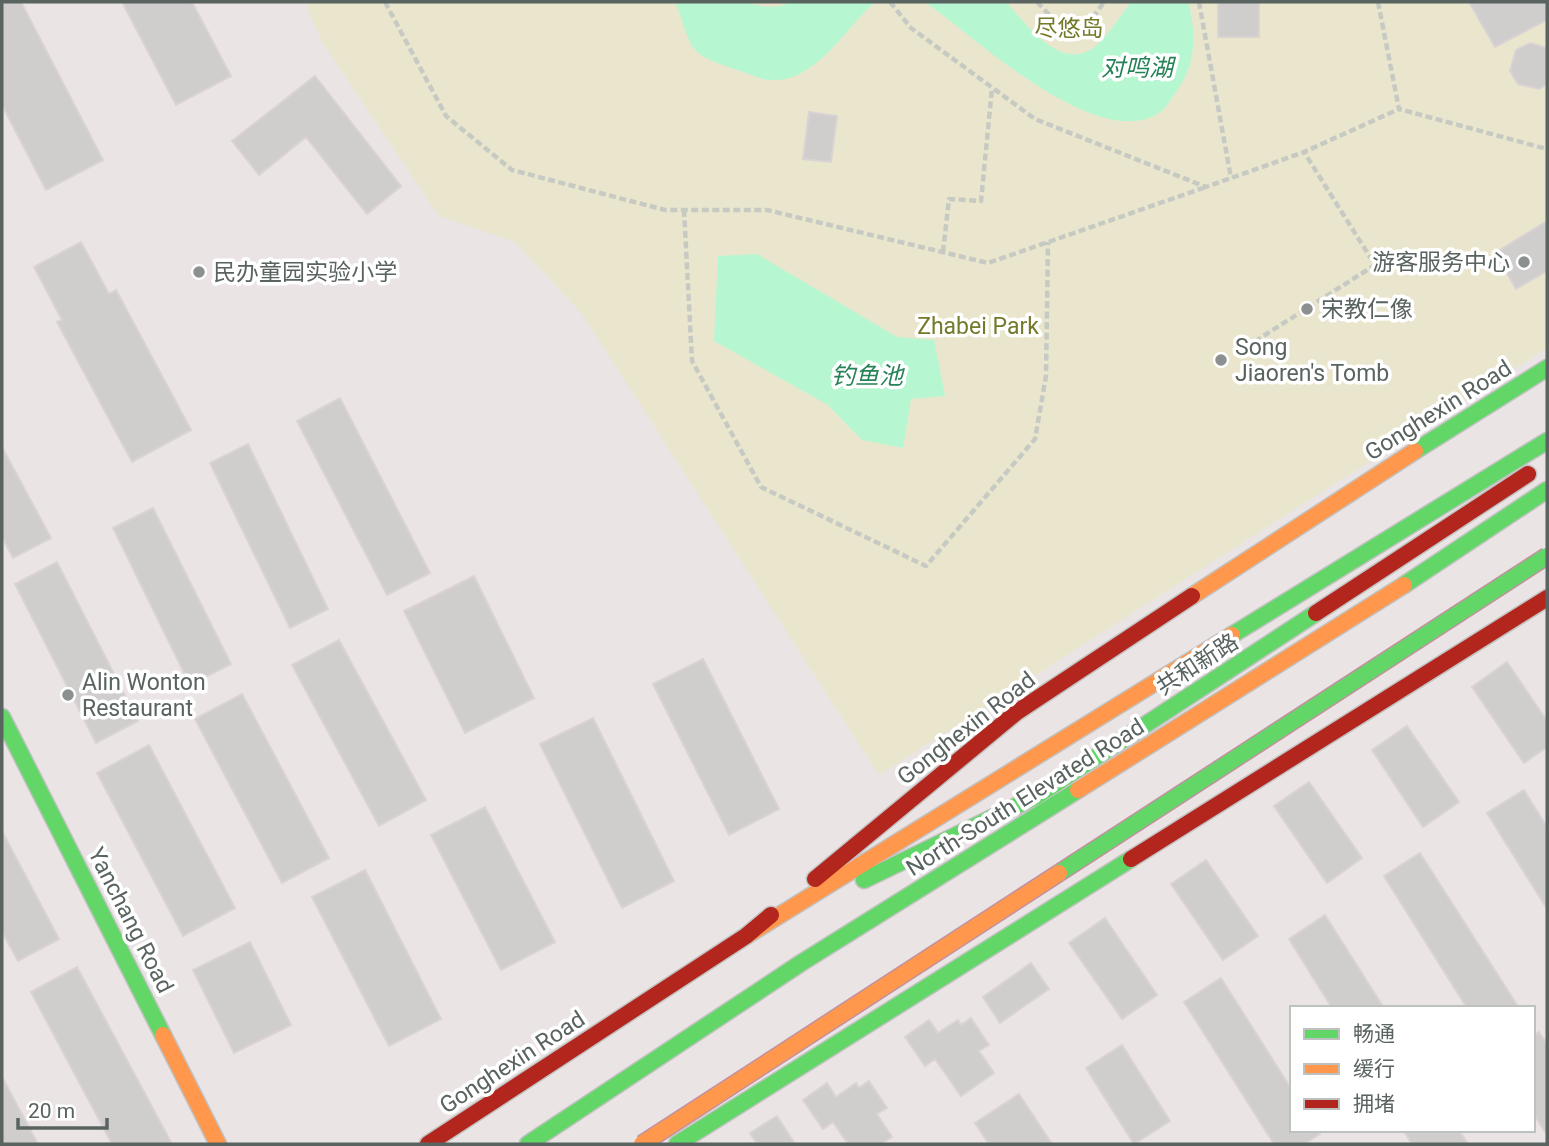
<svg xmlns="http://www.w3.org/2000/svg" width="1549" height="1146" font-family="Roboto,'Noto Sans SC',sans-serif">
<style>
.green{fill:#e9e6cd}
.water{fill:#b6f7d2}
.building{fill:#d0cdcd;stroke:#dad3d4;stroke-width:2}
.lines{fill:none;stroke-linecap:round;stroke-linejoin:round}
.fast-casing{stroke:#c1c2c1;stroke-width:19}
.slow-casing{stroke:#c1c2c1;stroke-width:19}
.jam-casing{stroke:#c1c2c1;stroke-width:19}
.path{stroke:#c7cac3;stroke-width:4.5;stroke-dasharray:7 3.5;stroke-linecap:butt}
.fast{stroke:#63d668;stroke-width:16}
.slow{stroke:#ff974d;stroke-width:16}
.jam{stroke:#b3261e;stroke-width:16}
.fast-bridge-casing{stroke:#c2919f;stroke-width:19;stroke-linecap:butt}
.slow-bridge-casing{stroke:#c2919f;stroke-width:19;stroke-linecap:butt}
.fast-bridge{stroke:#63d668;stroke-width:16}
.slow-bridge{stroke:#ff974d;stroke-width:16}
.poi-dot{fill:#8c908e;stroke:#fff;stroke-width:2.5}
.labels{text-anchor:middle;stroke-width:7;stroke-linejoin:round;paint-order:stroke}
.park-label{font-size:23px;fill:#757a2a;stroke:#fff}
.poi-label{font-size:23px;fill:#59635f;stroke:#fff;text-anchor:start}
.street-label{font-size:23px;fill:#59635f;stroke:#fff}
.water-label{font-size:24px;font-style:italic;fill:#288257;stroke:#fff}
</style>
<rect width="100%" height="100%" fill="#eae4e5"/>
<!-- green -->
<path class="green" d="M305,2h1242v346l-668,427 -297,-461 -67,-72 -76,-26 -118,-176z"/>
<!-- water -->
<path class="water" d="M675,2c20,0 41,-1 62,0 19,1 34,10 54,0h84c-30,26 -59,81 -104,78 -10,0 -21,-6 -31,-9 -14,-5 -33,-10 -44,-20 -12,-14 -13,-34 -21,-49z
M925,2h81c23,25 59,77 95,39 11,-12 20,-26 30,-39h57c9,32 8,62 -12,90 -5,6 -10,17 -17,21 -63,40 -185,-77 -234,-111z
M757,254l140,83 37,3 11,56 -34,3 -8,49 -41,-8 -34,-35 -114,-64 4,-85z"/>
<!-- building -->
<path class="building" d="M2,2h19l82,158 -57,30 -44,-85z
M122,2h70l39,74 -55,29z
M1218,2h41v35h-41z
M1469,2h78v18l-52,27z
M1530,43l17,5v36l-8,5 -21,-5 -8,-13 6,-21z
M315,76l86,110 -34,28 -61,-77 -47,38 -27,-34z
M809,112l28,4 -6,46 -28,-3z
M1547,221v50l-31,18 -21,-36z
M81,242l28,52 7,-4 75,140 -59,32 -75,-140 5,-2 -28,-53z
M340,398l90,175 -43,22 -90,-174z
M248,444l80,165 -38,19 -80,-165z
M2,447l49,91 -38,20 -11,-21z
M153,508l78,156 -41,21 -77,-157z
M57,562l81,159 -42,22 -81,-159z
M474,576l60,122 -69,35 -61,-122z
M339,640l87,160 -47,26 -87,-161z
M703,659l76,150 -50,26 -76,-151z
M1507,662l40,59v26l-23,16 -52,-76z
M242,694l87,164 -47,25 -87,-164z
M593,718l81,163 -52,27 -82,-164z
M1407,726l52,76 -36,25 -51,-77z
M149,745l86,163 -52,28 -86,-163z
M1309,782l53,76 -35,25 -53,-77z
M1524,790l23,37v82l-60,-96z
M485,807l70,135 -54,28 -70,-135z
M2,831l57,108 -41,22 -16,-29z
M1420,853l99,155h-52l-83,-132z
M1206,860l52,76 -35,24 -52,-76z
M365,870l76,149 -52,27 -77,-149z
M1325,915l59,93h-52l-43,-69z
M1105,918l52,77 -35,24 -53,-76z
M250,942l41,83 -57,28 -41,-83z
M1031,963l18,26 -49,34 -17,-26z
M77,967l95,177h-60l-81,-152z
M1221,978l71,112v40h26l2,4 -16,10h-30l-90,-142z
M971,1018l18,27 -10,6 15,22 -33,23 -26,-37 -10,7 -20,-29 24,-17 9,13 20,-13 3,5z
M1539,1032l8,12v91l-14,-22v-77z
M1122,1045l48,76 -36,23 -48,-76z
M2,1077l36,67h-36z
M869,1081l18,27 -10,6 15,23 -11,7h-33l-15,-22 -10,7 -20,-29 24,-17 9,14 20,-14 3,5z
M1019,1094l33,50h-63l-14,-21z
M777,1116l18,28h-38l-7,-11z
M1403,1130h56l9,14h-56z"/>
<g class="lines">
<defs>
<path id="fast" d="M1415,451l132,-83
M1404,585l143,-95
M1232,635l315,-194
M2,717l161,318
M864,880l171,-83 281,-184
M528,1144l273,-181 277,-173
M677,1144l454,-285"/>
<path id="slow" d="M1192,596l223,-145
M1078,790l326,-205
M746,936l486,-301
M163,1035l55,109"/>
<path id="jam" d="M1316,613l212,-139
M1131,859l416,-261
M815,879l202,-167 175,-116
M428,1144l318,-208 25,-21"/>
</defs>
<!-- fast casing -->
<use href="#fast" class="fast-casing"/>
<!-- slow casing -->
<use href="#slow" class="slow-casing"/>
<!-- jam casing -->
<use href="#jam" class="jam-casing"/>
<!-- path -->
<path class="path" d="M385,2l61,114 66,54 153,40h102l221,53 218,-76
M890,2l21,26 124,91 171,68 98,-35 95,-43
M1037,2l25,26 22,2 20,-28
M1199,2l32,176
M1378,2l21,107 148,40
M684,210l8,151 69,126 165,79 109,-127 11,-63 2,-134
M943,252l6,-53 32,2 11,-113
M1246,347l129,-82 -71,-113"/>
<!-- fast -->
<use href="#fast" class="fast"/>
<!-- slow -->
<use href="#slow" class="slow"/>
<!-- jam -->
<use href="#jam" class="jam"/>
<defs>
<path id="fast-bridge" d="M1059,873l488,-317"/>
<path id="slow-bridge" d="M642,1144l417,-271"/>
</defs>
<!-- fast-bridge casing -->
<use href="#fast-bridge" class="fast-bridge-casing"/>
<!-- slow-bridge casing -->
<use href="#slow-bridge" class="slow-bridge-casing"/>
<!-- fast-bridge -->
<use href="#fast-bridge" class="fast-bridge"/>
<!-- slow-bridge -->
<use href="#slow-bridge" class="slow-bridge"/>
</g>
<!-- markers -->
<g class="poi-dot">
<circle cx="1524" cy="262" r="7"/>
<circle cx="199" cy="272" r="7"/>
<circle cx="1307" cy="309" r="7"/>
<circle cx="1221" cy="360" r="7"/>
<circle cx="68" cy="695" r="7"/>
</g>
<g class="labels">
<!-- park labels -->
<g class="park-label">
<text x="1069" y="36">尽悠岛</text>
<text x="978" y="334">Zhabei Park</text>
</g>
<!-- poi labels -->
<g class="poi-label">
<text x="1510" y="270" text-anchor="end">游客服务中心</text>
<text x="213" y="280">民办童园实验小学</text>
<text x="1321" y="317">宋教仁像</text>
<text x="1235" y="355">Song<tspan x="1235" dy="26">Jiaoren's Tomb</tspan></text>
<text x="82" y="690">Alin Wonton<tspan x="82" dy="26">Restaurant</tspan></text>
</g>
<!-- street labels -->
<g class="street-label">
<text transform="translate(1438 410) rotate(-32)" y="8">Gonghexin Road</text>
<text transform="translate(1197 664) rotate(-33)" y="8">共和新路</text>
<text transform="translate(966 728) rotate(-38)" y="8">Gonghexin Road</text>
<text transform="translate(1025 797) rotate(-32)" y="8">North-South Elevated Road</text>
<text transform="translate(131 920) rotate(63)" y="8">Yanchang Road</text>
<text transform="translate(512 1062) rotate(-33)" y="8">Gonghexin Road</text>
</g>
<!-- water labels -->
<g class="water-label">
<text x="1137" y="76">对鸣湖</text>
<text x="867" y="384">钓鱼池</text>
</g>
</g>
<!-- border -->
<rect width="1549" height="1146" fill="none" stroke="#59635f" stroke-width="7"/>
<!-- legend -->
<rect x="1290" y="1006" width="245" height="126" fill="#ffffff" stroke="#bdc1bf" stroke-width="2"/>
<rect x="1304" y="1029" width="35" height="10" fill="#63d668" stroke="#bdc1bf" stroke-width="2"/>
<text x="1353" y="1041" font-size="21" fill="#59635f">畅通</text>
<rect x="1304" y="1064" width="35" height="10" fill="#ff974d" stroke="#bdc1bf" stroke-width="2"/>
<text x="1353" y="1076" font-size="21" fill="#59635f">缓行</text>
<rect x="1304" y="1099" width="35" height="10" fill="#b3261e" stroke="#bdc1bf" stroke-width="2"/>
<text x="1353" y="1111" font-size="21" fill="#59635f">拥堵</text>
<!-- scale -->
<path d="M18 1118v10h89v-10" fill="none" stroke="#59635f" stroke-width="3.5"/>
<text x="28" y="1118" font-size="21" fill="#59635f" stroke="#ffffff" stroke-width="5" paint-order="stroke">20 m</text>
</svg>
